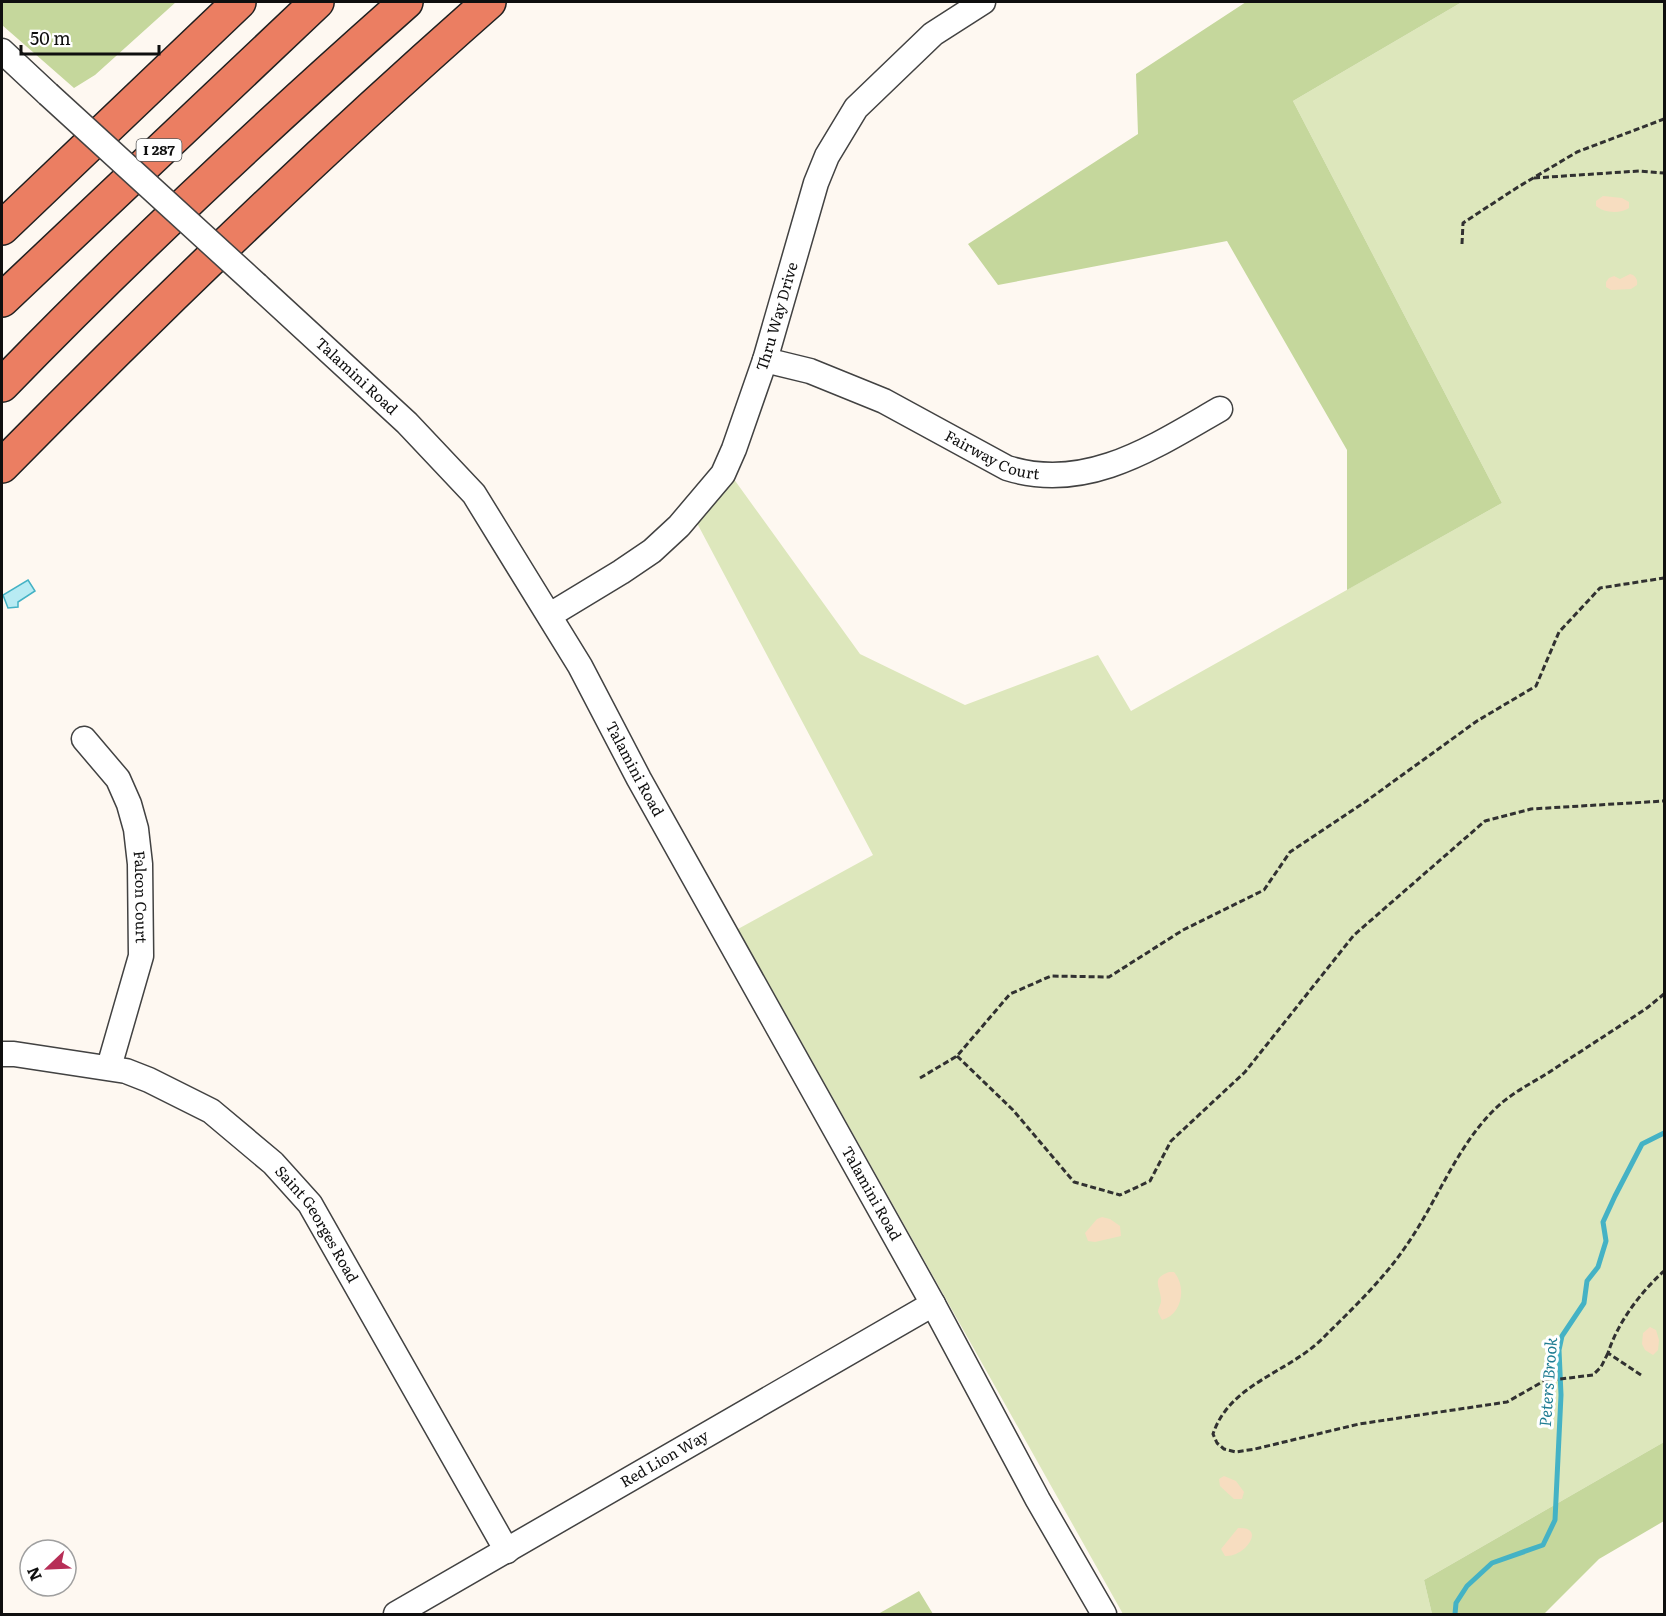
<svg xmlns="http://www.w3.org/2000/svg" width="1666" height="1616" font-family="Literata,serif">
<style>
.green{fill:#dde7bc}
.forest{fill:#c5d79c}
.sand{fill:#f7ddc0}
.water{fill:#b8ebf3;stroke:#44b2c5;stroke-width:1.5}
.lines{fill:none;stroke-linecap:round;stroke-linejoin:round}
.stream{stroke:#44b2c5;stroke-width:5}
.minor-casing{stroke:#424242;stroke-width:27}
.highway-casing{stroke:#202020;stroke-width:36}
.path{stroke:#313131;stroke-width:3;stroke-dasharray:6 3;stroke-linecap:butt}
.minor{stroke:#fff;stroke-width:24}
.highway{stroke:#eb7e62;stroke-width:33}
.minor-bridge-casing{stroke:#424242;stroke-width:27;stroke-linecap:butt}
.minor-bridge{stroke:#fff;stroke-width:24}
.labels{text-anchor:middle;stroke-width:6;stroke-linejoin:round;paint-order:stroke}
.shield{fill:#fff;stroke:#575757;stroke-width:1.5}
.shield-label{font-size:14px;font-weight:bold;fill:#0f0f0f}
.street-label{font-size:15px;fill:#0f0f0f;stroke:#fff}
.water-label{font-size:16px;font-style:italic;fill:#1e7c92;stroke:#fff}
</style>
<rect width="100%" height="100%" fill="#fef8f1"/>
<!-- green -->
<path class="green" d="M1462,2h202v1440l-240,138 8,34h-309l-385,-685 135,-74 -184,-347 34,-44 137,190 105,51 133,-50 33,56 371,-208 -209,-402z"/>
<!-- forest -->
<path class="forest" d="M2,2h174l-81,73 -21,13 -72,-63z
M1246,2h216l-169,99 209,402 -155,87v-140l-120,-209 -229,44 -30,-41 170,-110 -2,-60z
M1664,1442v79l-65,38 -55,55h-112l-8,-34z
M919,1591l14,23h-55z"/>
<!-- sand -->
<path class="sand" d="M1603,196l19,2 7,4v6c-9,6 -25,5 -33,-2v-5z
M1630,274c5,1 8,5 7,11l-6,4 -20,1 -5,-3v-5l3,-4 5,-2 6,3z
M1102,1217l8,2 10,7 1,10 -26,6 -7,-1 -3,-8 12,-14z
M1169,1272h5c13,15 8,43 -12,48l-4,-8c0,-3 2,-6 3,-10 1,-14 -12,-23 8,-30z
M1650,1327l6,3 3,10 -1,10 -5,5 -8,-5 -3,-6 1,-11z
M1224,1476l12,5 8,11 -2,7h-8l-14,-13 -1,-7z
M1238,1528c29,-2 7,30 -13,28l-4,-7z"/>
<!-- water -->
<path class="water" d="M28,580l7,11 -17,11v5l-10,1 -5,-13z"/>
<g class="lines">
<!-- stream -->
<path class="stream" d="M1455,1614l1,-11 11,-17 25,-23 51,-18 12,-25 6,-125 -2,-45 3,-14 22,-33 3,-22 11,-14 8,-26 -3,-19 12,-26 27,-52 22,-11"/>
<defs>
<g id="minor">
<path d="M2,51l46,43"/>
<path id="s1" d="M257,285l150,138 67,71 106,172 59,113 294,525 105,196 66,114"/>
<path id="s2" d="M765,360l45,11 74,30 123,67c79,25 147,-21 213,-59"/>
<path id="s3" d="M550,615l71,-43 31,-21 27,-25 44,-52 11,-25 31,-89 51,-177 11,-27 29,-48 77,-74 50,-32"/>
<path id="s4" d="M84,739l34,40 11,25 7,25 4,35 1,92 -32,111"/>
<path id="s5" d="M2,1054h12l112,17 23,9 62,31 62,52 37,41 197,347"/>
<path id="s6" d="M396,1614l537,-310"/>
</g>
<path id="highway" d="M2,228l237,-226
M2,300l315,-298
M2,385c129,-133 265,-260 404,-383
M2,466c157,-160 319,-316 487,-464"/>
</defs>
<!-- minor casing -->
<use href="#minor" class="minor-casing"/>
<!-- highway casing -->
<use href="#highway" class="highway-casing"/>
<!-- path -->
<path class="path" d="M1534,178l105,-7 25,2
M1462,244l1,-21 55,-36 59,-35 87,-33
M957,1056l56,54 61,72 46,13 30,-14 21,-40 74,-69 109,-137 131,-114 46,-12 133,-8
M920,1078l37,-22 53,-62 41,-18 58,1 74,-47 81,-40 26,-38 75,-50 112,-81 59,-35 23,-54 41,-44 64,-10
M1608,1353l-7,14 -8,8 -49,6 -37,21 -148,22 -104,25 -19,3 -12,-3 -7,-6 -4,-9c17,-51 76,-61 111,-97 28,-28 59,-57 82,-91 31,-44 50,-99 89,-137 15,-15 35,-25 53,-36 33,-22 66,-43 99,-65l17,-14
M1641,1375l-33,-22c10,-31 32,-60 56,-82"/>
<!-- minor -->
<use href="#minor" class="minor"/>
<!-- highway -->
<use href="#highway" class="highway"/>
<defs>
<path id="minor-bridge" d="M48,94l209,191"/>
</defs>
<!-- minor-bridge casing -->
<use href="#minor-bridge" class="minor-bridge-casing"/>
<!-- minor-bridge -->
<use href="#minor-bridge" class="minor-bridge"/>
</g>
<g class="labels">
<!-- shield labels -->
<rect class="shield" x="136.5" y="139" width="45" height="22" rx="4.5"/>
<g class="shield-label">
<text x="159" y="155">I 287</text>
</g>
<!-- street labels -->
<g class="street-label">
<text dy="5" stroke="none"><textPath href="#s3" startOffset="392">Thru Way Drive</textPath></text>
<text dy="5" stroke="none"><textPath href="#s1" startOffset="135">Talamini Road</textPath></text>
<text dy="5" stroke="none"><textPath href="#s2" startOffset="248">Fairway Court</textPath></text>
<text dy="5" stroke="none"><textPath href="#s1" startOffset="620">Talamini Road</textPath></text>
<text dy="5" stroke="none"><textPath href="#s4" startOffset="174">Falcon Court</textPath></text>
<text dy="5" stroke="none"><textPath href="#s1" startOffset="1106">Talamini Road</textPath></text>
<text dy="5" stroke="none"><textPath href="#s5" startOffset="376">Saint Georges Road</textPath></text>
<text dy="5" stroke="none"><textPath href="#s6" startOffset="310">Red Lion Way</textPath></text>
</g>
<!-- water labels -->
<g class="water-label">
<text transform="translate(1548 1382) rotate(-86)" y="6">Peters Brook</text>
</g>
</g>
<!-- border -->
<rect width="1666" height="1616" fill="none" stroke="#0f0f0f" stroke-width="6"/>
<!-- north arrow -->
<g transform="translate(48 1568) rotate(247)"><circle r="28" fill="#ffffff" stroke="#9f9f9f" stroke-width="1.5"/>
<path d="M0-4.5L10 22L0 15L-10 22Z" fill="#b72e57"/>
<text y="-9" font-size="16" font-weight="bold" text-anchor="middle" fill="#0f0f0f">N</text>
</g>
<!-- scale -->
<path d="M21 45v9h138v-9" fill="none" stroke="#0f0f0f" stroke-width="3"/>
<text x="30" y="45" font-size="18" fill="#0f0f0f" stroke="#ffffff" stroke-width="4.5" paint-order="stroke">50 m</text>
</svg>
